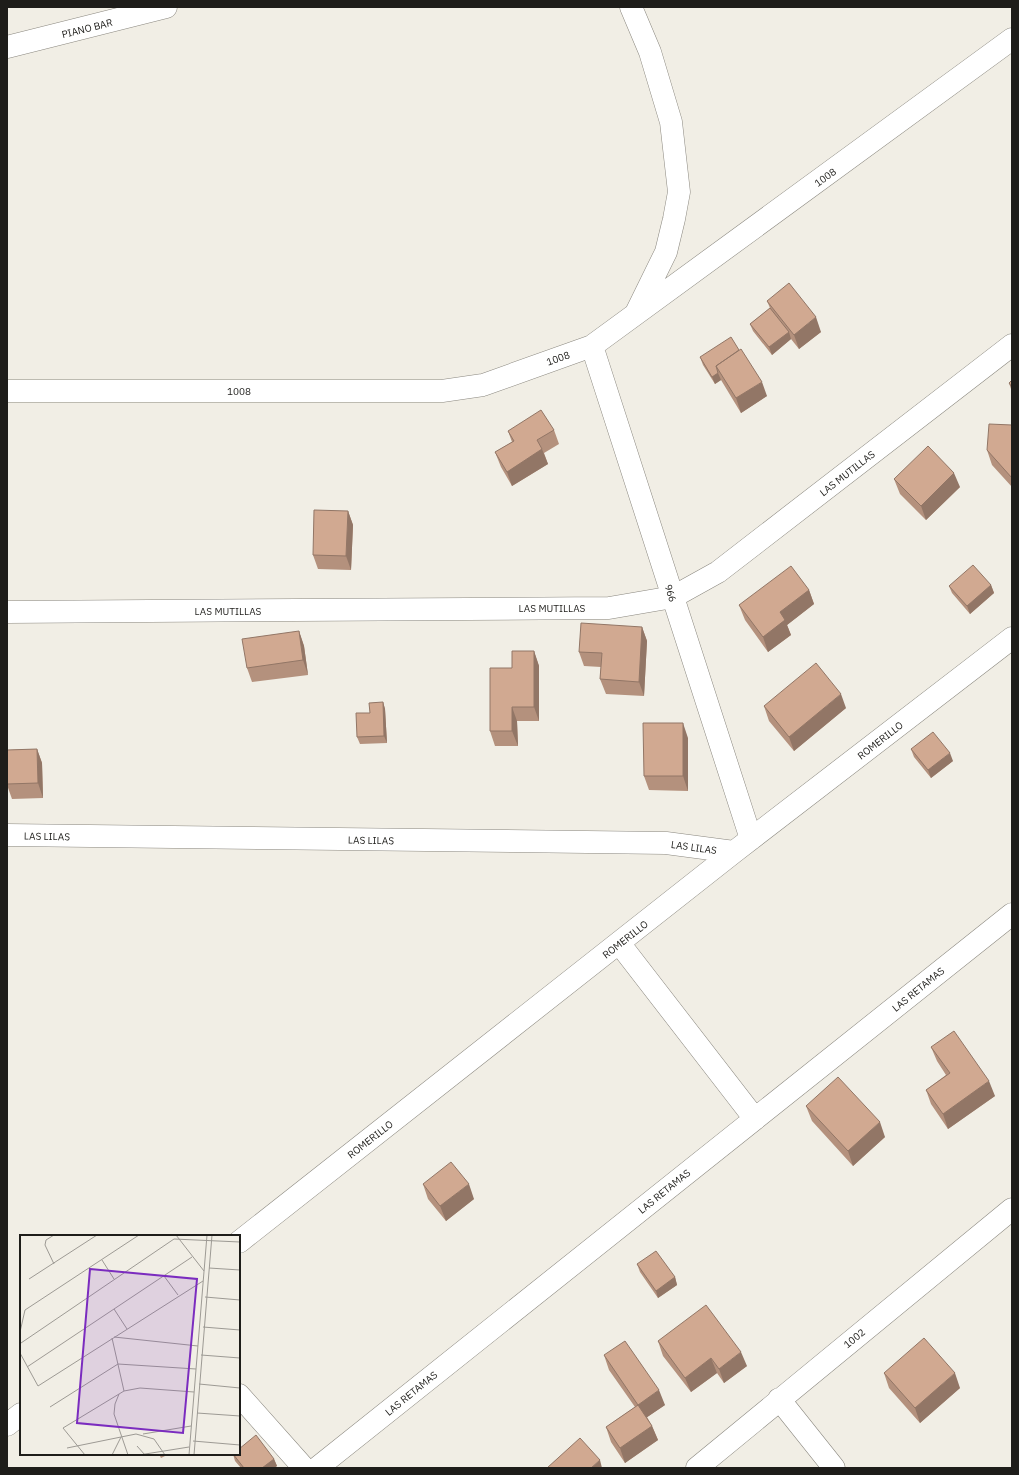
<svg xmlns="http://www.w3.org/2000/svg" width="1019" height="1475" font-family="'IBM Plex Sans',sans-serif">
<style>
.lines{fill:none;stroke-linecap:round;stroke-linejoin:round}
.minor-casing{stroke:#8a877f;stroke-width:23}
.minor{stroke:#fff;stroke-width:22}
.wall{fill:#b4917d}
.shaded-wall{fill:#927666}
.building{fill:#d1a991;stroke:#927666}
.labels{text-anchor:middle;stroke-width:3;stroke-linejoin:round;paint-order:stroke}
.street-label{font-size:10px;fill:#1e1d1a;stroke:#fff}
.inset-road{fill:none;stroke:#9d9a94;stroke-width:1}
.view{fill:#7b2cbf;fill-opacity:0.15;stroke:#7b2cbf;stroke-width:2}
.inset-edge{fill:none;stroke:#1e1d1a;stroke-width:2}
</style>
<rect width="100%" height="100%" fill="#f1eee5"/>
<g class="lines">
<defs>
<path id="minor" d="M631,7l19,45 21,70 8,70 -5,27 -8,33 -30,61
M7,47l159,-40
M592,346l159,493
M7,391h435l41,-6 109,-39 420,-307
M7,612l602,-4 64,-11 45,-25 294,-227
M7,835l659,8 68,9
M619,943l136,176
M239,1242l495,-390 278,-214
M239,1395l65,73
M779,1399l55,69
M7,1425l14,-11
M317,1468l695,-554
M697,1468l315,-259"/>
</defs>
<!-- minor casing -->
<use href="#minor" class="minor-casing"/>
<!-- minor -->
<use href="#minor" class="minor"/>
</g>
<!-- wall -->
<path class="wall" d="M767,301l54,31 -22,17 -8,-10 -19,16 -19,-24 -3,-7 20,-16z
M700,357l67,39 -26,17 -20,-33 -6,4 -12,-19z
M1012,380v12l-3,-9z
M1012,425v62l-20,-22 -5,-15z
M554,430l5,14 -15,9 4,11 -36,22 -11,-19 -6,-15 17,-10 -4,-11z
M894,479l66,8 -34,33 -26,-26z
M348,511l5,14 -2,45 -33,-1 -5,-14z
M991,585l3,8 -24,21 -18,-21 -3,-7z
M809,590l5,14 -27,21 4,10 -23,17 -23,-32 -6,-15z
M642,627l5,14 -3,55 -38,-2 -6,-15 1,-12 -17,-1 -5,-14z
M299,631l5,15 4,29 -56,7 -5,-14z
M534,651l5,15v55h-22l1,25h-23l-5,-15z
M383,702l2,7 2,34 -27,1 -3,-7 13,-24z
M764,706l82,2 -52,43 -25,-30z
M688,738v53l-39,-1 -5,-14z
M37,749l5,14 1,35 -31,1 -5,-14v-35z
M911,749l42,12 -22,17 -17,-21z
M931,1047l64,49 -47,33 -17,-25 -5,-14 20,-15 -9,-14z
M806,1106l79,31 -32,29 -41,-45z
M423,1184l51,15 -28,22 -18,-22z
M637,1264l38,13 2,8 -19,13 -18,-26z
M658,1341l89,25 -23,17 -7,-10 -26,19 -28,-36z
M604,1355l61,50 -18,12 5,9 6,14 -33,23 -14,-21 -5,-15 29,-20 -26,-37z
M884,1373l76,15 -40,35 -31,-35z
M159,1454h10l-8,4z
M233,1454l41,5 3,7 -3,2h-33l-6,-7z"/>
<!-- shaded-wall -->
<path class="shaded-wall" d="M816,317l5,15 -22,17 -5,-14z
M789,332l2,7 -19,16 -3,-8z
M718,373l3,7 -6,4 -3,-7z
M762,382l5,14 -26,17 -5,-15z
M542,449l6,15 -36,22 -5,-14z
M954,473l6,14 -34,33 -5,-14z
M348,511l5,14 -2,45 -5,-14z
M991,585l3,8 -24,21 -3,-8z
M809,590l5,14 -27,21 4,10 -23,17 -5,-15 17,-25z
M642,627l5,14 -3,55 -5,-14z
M299,631l5,15 4,29 -5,-15z
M534,651l5,15v55l-5,-14z
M841,694l5,14 -52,43 -5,-14z
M383,702l2,7 2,34 -3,-7z
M512,707l5,14 1,25 -6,-15z
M683,723l5,15v53l-5,-15z
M37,749l5,14 1,35 -5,-15z
M950,753l3,8 -22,17 -3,-8z
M989,1081l6,15 -47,33 -5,-15z
M880,1122l5,15 -32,29 -5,-15z
M469,1184l5,15 -28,22 -6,-15z
M675,1277l2,8 -19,13 -2,-7z
M741,1352l6,14 -23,17 -5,-14z
M711,1358l6,15 -26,19 -6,-14z
M955,1373l5,15 -40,35 -5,-15z
M659,1390l6,15 -22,15 -5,-15z
M652,1426l6,14 -33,23 -5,-15z
M274,1459l3,7 -3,2h-12z
M600,1460l2,8h-11z"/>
<!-- building -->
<path class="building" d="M789,283l27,34 -22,18 -27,-34z
M770,308l19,24 -20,15 -19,-23z
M731,337l8,13 -23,16 2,7 -6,4 -12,-20z
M741,349l21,33 -26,16 -20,-32z
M1012,380v7l-3,-4z
M541,410l13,20 -17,10 5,9 -35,23 -12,-20 19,-11 -6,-10z
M989,424l23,1v53l-25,-28z
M928,446l26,27 -33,33 -27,-27z
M314,510l34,1 -2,45 -33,-1z
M973,565l18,20 -24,21 -18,-20z
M791,566l18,24 -29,22 5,8 -22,17 -24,-32z
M581,623l61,4 -3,55 -39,-3 2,-26 -23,-1z
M299,631l4,29 -56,8 -5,-29z
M512,651h22v56h-22v24h-22v-63h22z
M816,663l25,31 -52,43 -25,-31z
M383,702l1,34 -27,1 -1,-24h14l-1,-10z
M643,723h40v53h-39z
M933,732l17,21 -22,17 -17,-21z
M37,749l1,34 -31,1v-34z
M954,1031l35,50 -46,33 -17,-24 24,-17 -19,-26z
M838,1077l42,45 -32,29 -42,-45z
M451,1162l18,22 -29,22 -17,-22z
M656,1251l19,26 -19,14 -19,-27z
M706,1305l35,47 -22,17 -8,-11 -26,20 -27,-37z
M924,1338l31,35 -40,35 -31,-35z
M625,1341l34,49 -21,15 -34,-50z
M638,1405l14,21 -32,22 -14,-21z
M256,1435l18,24 -12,9h-18l-11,-14h6v-5z
M580,1438l20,22 -9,8h-44z"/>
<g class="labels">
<!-- street labels -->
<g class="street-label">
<text transform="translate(87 28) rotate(-14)" y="4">PIANO BAR</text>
<text transform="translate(825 177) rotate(-36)" y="4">1008</text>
<text transform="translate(558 358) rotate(-20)" y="4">1008</text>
<text x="239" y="395">1008</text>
<text transform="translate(847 473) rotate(-38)" y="4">LAS MUTILLAS</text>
<text transform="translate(671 593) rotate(72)" y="4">966</text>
<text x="552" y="612">LAS MUTILLAS</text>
<text x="228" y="615">LAS MUTILLAS</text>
<text transform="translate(880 740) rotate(-38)" y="4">ROMERILLO</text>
<text transform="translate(47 836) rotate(1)" y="4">LAS LILAS</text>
<text transform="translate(371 840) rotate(1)" y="4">LAS LILAS</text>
<text transform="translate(694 847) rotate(8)" y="4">LAS LILAS</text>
<text transform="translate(625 939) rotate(-38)" y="4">ROMERILLO</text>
<text transform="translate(918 989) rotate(-39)" y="4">LAS RETAMAS</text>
<text transform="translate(370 1139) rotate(-38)" y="4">ROMERILLO</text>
<text transform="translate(664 1191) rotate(-39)" y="4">LAS RETAMAS</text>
<text transform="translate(854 1338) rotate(-39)" y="4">1002</text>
<text transform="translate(411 1393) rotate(-39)" y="4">LAS RETAMAS</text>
</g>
</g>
<!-- overview -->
<g transform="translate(20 1235)">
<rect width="220" height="220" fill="#f1eee5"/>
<path class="inset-road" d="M34,0l-8,5 -1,5 9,19M156,0l28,36M82,25l12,19M189,33l31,2M144,41l14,19M9,44l68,-44M185,62l35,3M94,74l13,20M183,92l37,3M0,97l5,-22 114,-75M94,102l84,9M92,103l12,53M1,108l153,-104 66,3M0,118l18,33 165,-105M181,120l39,3M7,132l165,-110M179,149l41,4M99,159l-4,10 -1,10 14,41M30,172l68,-43 78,5M177,178l43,3M123,199l48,-8M173,206l47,4M117,211l8,9M47,213l54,-11M65,220l-22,-27 61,-37 16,-3 54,4M92,220l9,-18 15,-3 18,5 11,16M119,220l50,-8M169,220l18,-220M174,220l18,-220"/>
<path class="view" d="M70,34l107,10 -14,154 -106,-10z"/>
<rect width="220" height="220" class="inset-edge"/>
</g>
<!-- border -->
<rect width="1019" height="1475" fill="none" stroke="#1e1d1a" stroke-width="16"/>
</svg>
